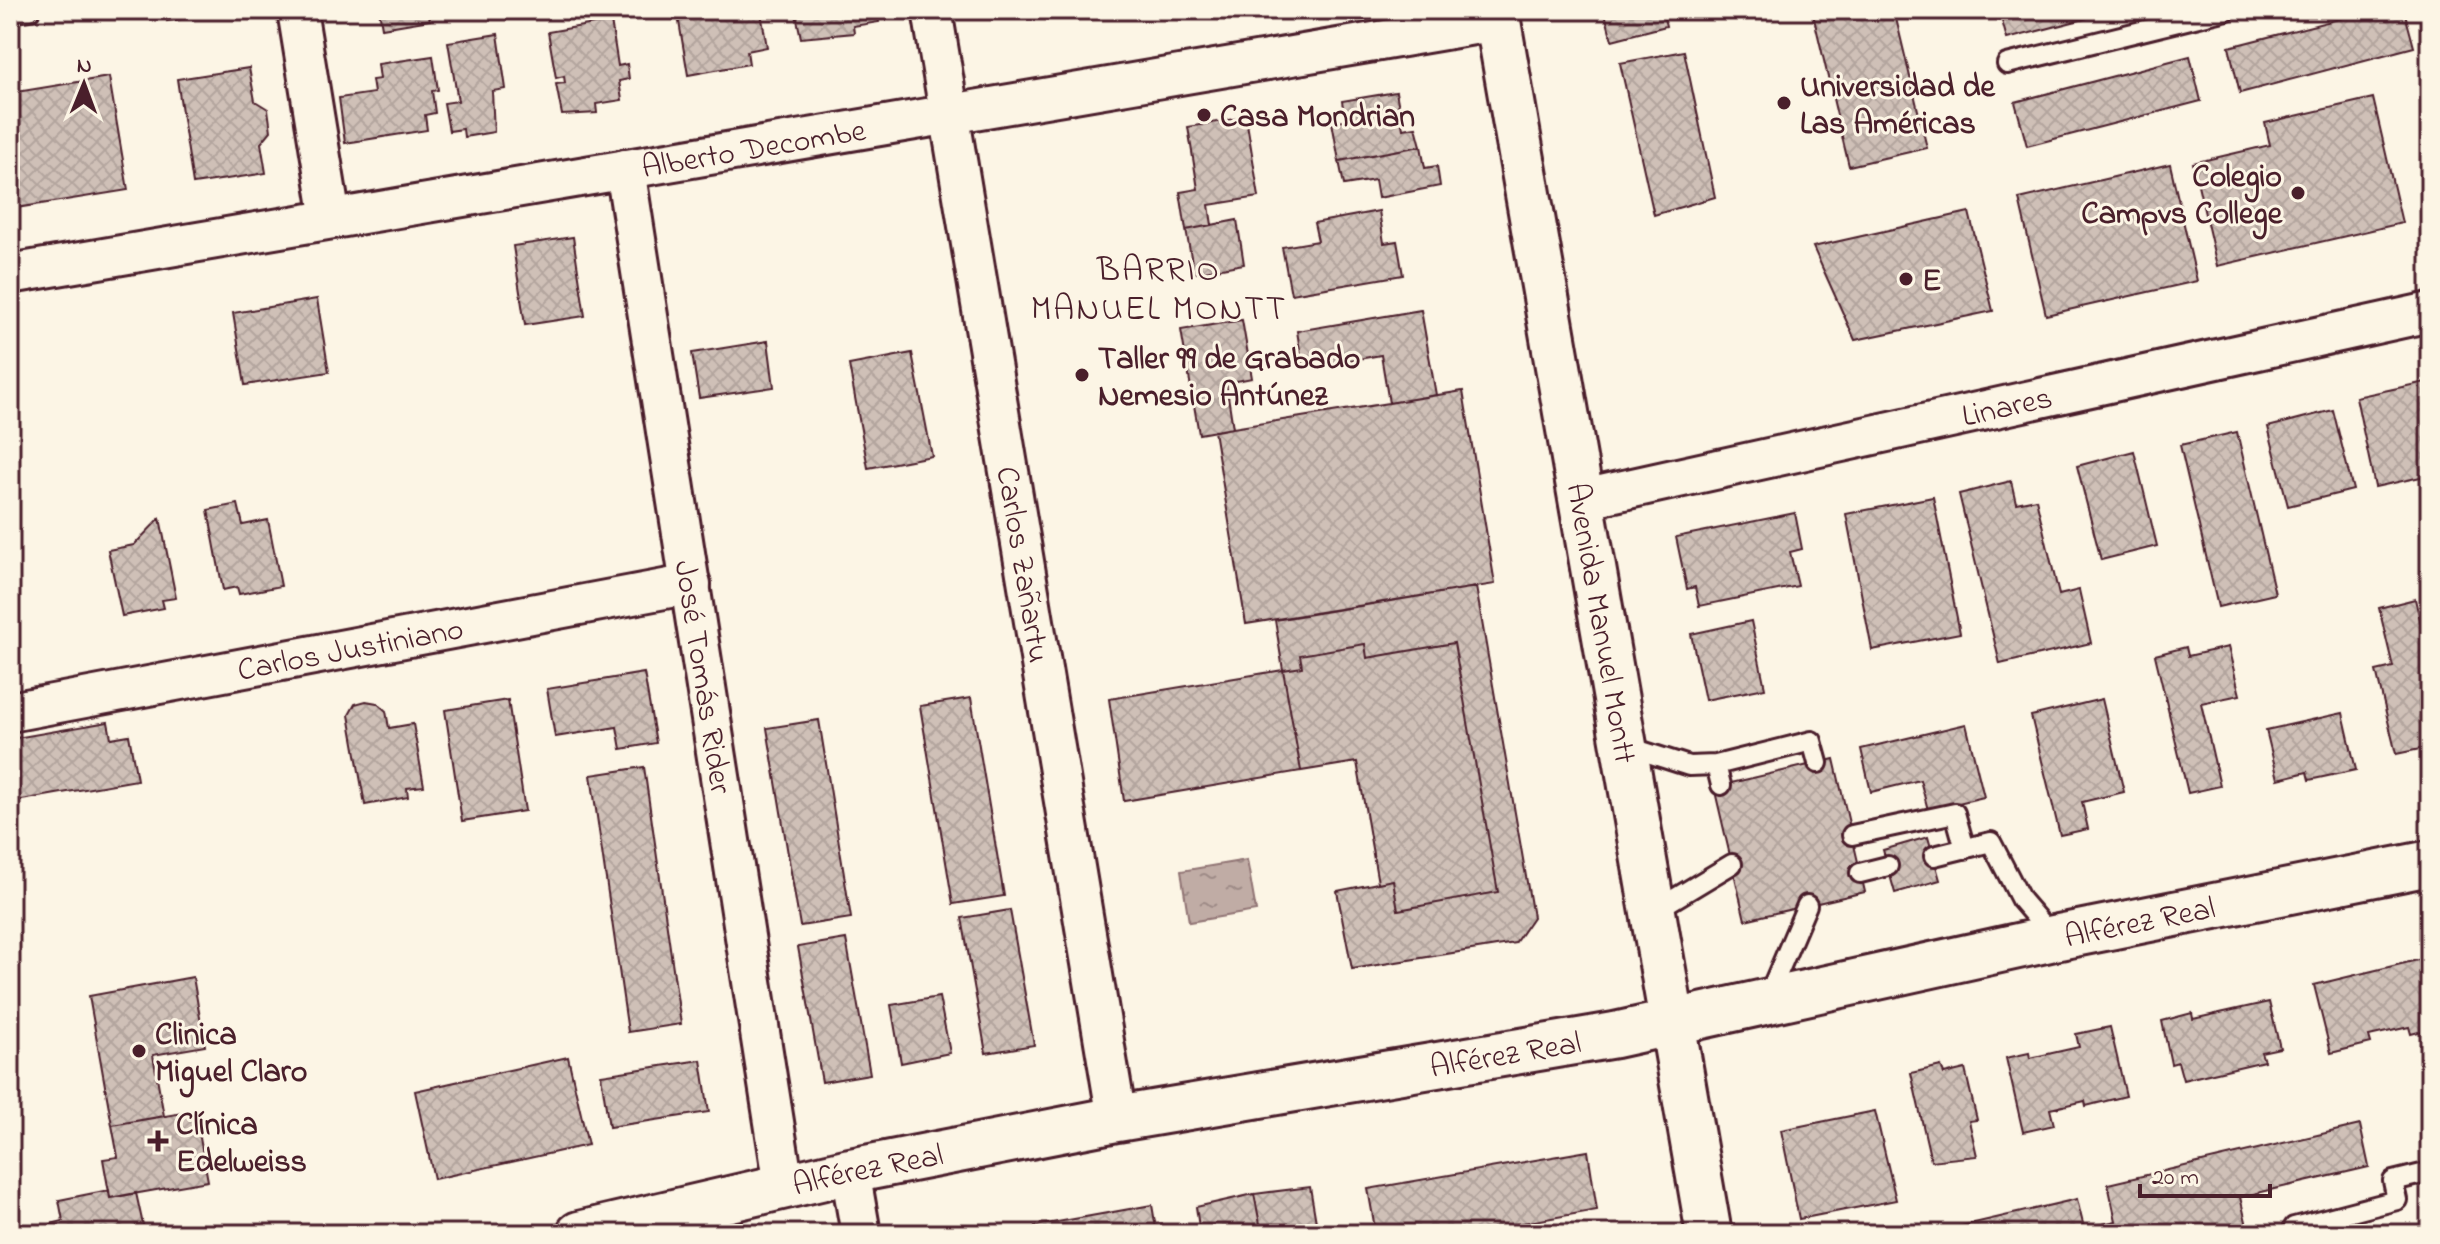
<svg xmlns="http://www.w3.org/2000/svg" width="2440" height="1244" font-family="'Indie Flower',sans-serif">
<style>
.water{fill:url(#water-ripples);stroke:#917474;stroke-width:2}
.building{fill:url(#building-cross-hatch);stroke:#4a1f2b;stroke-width:2}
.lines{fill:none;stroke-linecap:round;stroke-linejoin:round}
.service-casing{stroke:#4a1f2b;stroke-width:24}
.minor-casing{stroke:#4a1f2b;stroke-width:44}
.secondary-casing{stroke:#4a1f2b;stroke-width:50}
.service{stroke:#fcf5e5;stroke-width:18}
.minor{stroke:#fcf5e5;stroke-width:38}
.secondary{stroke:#fcf5e5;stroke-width:44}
.poi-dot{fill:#4a1f2b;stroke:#fcf5e5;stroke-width:3}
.labels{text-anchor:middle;stroke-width:6;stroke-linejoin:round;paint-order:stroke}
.poi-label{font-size:32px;font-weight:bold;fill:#4a1f2b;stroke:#fcf5e5;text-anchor:start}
.street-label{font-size:32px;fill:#4a1f2b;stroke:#fcf5e5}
.neighbourhood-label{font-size:34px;letter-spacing:2px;fill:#4a1f2b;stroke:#fcf5e5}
</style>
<defs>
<pattern id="water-ripples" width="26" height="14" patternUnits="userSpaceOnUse" patternTransform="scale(2)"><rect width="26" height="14" fill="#c0aca5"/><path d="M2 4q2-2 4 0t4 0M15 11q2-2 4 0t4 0" fill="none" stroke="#9e8b87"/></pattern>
<pattern id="building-cross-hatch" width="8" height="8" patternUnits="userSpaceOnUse" patternTransform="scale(2)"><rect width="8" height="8" fill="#cfc0b7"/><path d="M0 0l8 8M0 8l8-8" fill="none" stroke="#b3a59e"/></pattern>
</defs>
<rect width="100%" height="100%" fill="#fcf5e5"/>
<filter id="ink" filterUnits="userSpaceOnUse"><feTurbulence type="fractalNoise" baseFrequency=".0125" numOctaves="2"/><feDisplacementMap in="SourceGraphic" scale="16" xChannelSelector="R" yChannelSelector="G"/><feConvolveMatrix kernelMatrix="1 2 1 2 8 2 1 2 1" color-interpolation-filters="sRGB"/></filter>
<g filter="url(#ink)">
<!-- water -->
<path class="water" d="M1247,860l9,51 -67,11 -8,-51z"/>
<!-- building -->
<path class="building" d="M165,10h77l-75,11z
M379,10h49l2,10 -48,8z
M677,10h42l1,5 22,-4 2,5 17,-3 6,34 -20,4 2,13 -61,11z
M795,10h82l2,12 -26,4 1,7 -53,5z
M1604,10h58l4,16 -54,14z
M1812,10h82l33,138 -78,18z
M1999,10h120l-112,29z
M2374,10h30l10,37 -174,46 -11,-46z
M611,21l7,45 9,-2 2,15 -10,2 3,19 -26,4 1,9 -35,2 -6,-31 9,-1 -1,-7 -8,2 -8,-46z
M498,34l8,55 -14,2 2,41 -30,5 -1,-8 -14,2 -5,-28 14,-2 -10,-59z
M1684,51l31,146 -61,18 -34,-152z
M433,56l5,34 -6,1 3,22 -10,2 2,15 -82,13 -6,-45 35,-5 -2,-13 8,-1 -2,-15z
M2190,56l11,45 -174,45 -12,-44z
M249,68l6,33 13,8 3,22 -10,12 5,30 -73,11 -16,-105z
M109,77l19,113 -118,19v-116z
M1396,92l7,37 13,-2 5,19 -82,15 -7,-39 13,-2 -3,-19z
M2373,98l29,125 -185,43 -24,-103 77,-18 -5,-22z
M1246,117l13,80 -50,8 3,20 -26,5 -6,-38 18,-3 -10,-62z
M1421,146l4,22 12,-2 3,20 -62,12 -3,-18 -31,5 -5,-24z
M2170,164l27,117 -151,34 -27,-116z
M1379,211l5,32 13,-2 6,34 -112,19 -9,-47 36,-6 -4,-18z
M1969,212l24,99 -138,29 -42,-93z
M1237,220l7,44 -50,9 -8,-43z
M573,237l12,79 -60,9 -12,-79z
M317,299l12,73 -84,13 -12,-72z
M1421,310l15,85 -47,8 -8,-48 -78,14 -6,-38z
M1242,320l10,58 -26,5 7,45 -34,6 -18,-104z
M768,341l6,46 -75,11 -7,-45z
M912,353l20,103 -64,12 -19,-103z
M2430,381v94l-55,12 -19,-90z
M1463,391l32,193 -249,40 -32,-193z
M2333,410l20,80 -65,16 -20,-79z
M2237,432l38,162 -57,13 -38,-162z
M2134,451l23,95 -56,14 -24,-94z
M2011,481l5,22 20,-4 23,96 20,-5 12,53 -91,21 -41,-170z
M1933,497l27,136 -88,17 -26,-136z
M238,504l5,21 25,-5 13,66 -42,8 -2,-7 -14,3 -15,-80z
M1795,513l7,36 -12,3 8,34 -99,20 -4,-19 -8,2 -11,-52z
M160,518l16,80 -14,2 2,8 -42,8 -14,-66 26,-5z
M1476,587l57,330 -18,26 -163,26 -15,-78 56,-11 5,30 100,-18 -44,-249 -87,15 -2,-14 -65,11 2,12 -19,3 -8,-50z
M2415,599l15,63v85l-34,7 -20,-83 17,-4 -14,-59z
M1751,621l14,67 -60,12 -14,-66z
M1454,643l44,249 -100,18 -5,-30 -15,3 -21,-121 -56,9 -18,-101 19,-3 -2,-12 65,-11 2,14z
M2186,647l2,9 40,-9 12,48 -39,8 19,83 -32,7 -33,-138z
M1283,670l18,101 -177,30 -15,-102z
M644,673l12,70 -35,6 -4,-22 -62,10 -8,-48z
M971,698l33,198 -51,8 -33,-198z
M2102,699l22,93 -42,10 6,27 -28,6 -29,-119z
M508,700l17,111 -63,10 -17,-111z
M366,701l11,2 9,8 3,17 24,-4 11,62 -17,2 1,9 -43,8 -16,-90 6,-11z
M2343,713l13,57 -47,10 -2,-8 -29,7 -12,-49z
M819,720l32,198 -51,8 -33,-198z
M108,722l3,16 18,-3 8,45 -127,22v-63z
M1966,724l18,73 -56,13 -8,-30 -49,12 -10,-43z
M1834,759l31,133 -120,28 -31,-133z
M644,767l37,257 -53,8 -37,-257z
M1928,837l12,43 -45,13 -12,-43z
M1010,910l24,135 -48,8 -24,-135z
M846,939l24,135 -48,8 -24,-135z
M2430,957v72l-19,5 -2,-7 -40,9 2,7 -40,10 -17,-68z
M193,977l12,69 -52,9 11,61 -52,9 -23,-129z
M939,997l11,56 -49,10 -10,-58z
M2269,1002l11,46 -19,4 3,9 -81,19 -5,-18 -7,2 -9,-43 30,-8 1,6z
M2110,1027l16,69 -40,10 -1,-5 -35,8 4,16 -31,7 -17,-74 23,-5 1,5 49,-11 -3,-13z
M568,1057l20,88 -154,34 -19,-88z
M701,1060l8,52 -100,15 -8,-52z
M1941,1066l3,8 21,-5 12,51 -8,1 8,35 -46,5 -20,-88z
M195,1111l13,70 -98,17 -7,-39 15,-2 -6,-32z
M1875,1111l21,89 -97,19 -18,-89z
M2360,1125l9,42 -129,30 9,37h-126l-1,-5 -22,5h-173l150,-35 7,29 32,-7 -8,-37z
M1588,1151l9,59 -136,24h-29l-1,-3 -55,3 -8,-45z
M1310,1187l8,47h-56l-8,-40z
M109,1190l1,8 26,-5 9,41h-92l-2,-10 12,-3 -4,-21z
M1254,1194l8,40h-62l-4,-27z
M1152,1205l5,29h-121l-1,-8z"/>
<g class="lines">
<defs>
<path id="service" d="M10,13l20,-3
M2007,64l220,-54
M1626,746l63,20 27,-1 96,-24 6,22
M1716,765l5,20
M1852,835l103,-22 10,36
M1934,856l57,-14 30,58 31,36
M1860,873l28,-7
M1654,911l78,-47
M1767,999l40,-94
M2296,1234l-2,-7 103,-27 -4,-19 37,-9"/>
<g id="minor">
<path d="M297,10l34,209"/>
<path id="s1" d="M932,10l185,1109"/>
<path id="s2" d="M625,169l159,1017"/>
<path id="s3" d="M10,274l1487,-253"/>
<path id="s4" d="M1583,499l847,-187"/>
<path id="s5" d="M10,712l681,-128"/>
<path d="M850,1171l11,63"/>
</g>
<g id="secondary">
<path id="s6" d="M1496,10l213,1224"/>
<path id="s7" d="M579,1234l271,-63 267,-52 498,-84 439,-97 376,-75"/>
</g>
</defs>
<!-- service casing -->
<use href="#service" class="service-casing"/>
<!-- minor casing -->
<use href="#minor" class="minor-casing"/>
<!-- secondary casing -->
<use href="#secondary" class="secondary-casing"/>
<!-- service -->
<use href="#service" class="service"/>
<!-- minor -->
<use href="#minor" class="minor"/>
<!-- secondary -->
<use href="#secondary" class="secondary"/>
</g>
</g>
<!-- markers -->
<g class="poi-dot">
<circle cx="1784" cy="103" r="8"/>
<circle cx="1204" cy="115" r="8"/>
<circle cx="2298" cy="193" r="8"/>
<circle cx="1906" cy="279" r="8"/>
<circle cx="1082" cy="375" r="8"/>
<circle cx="139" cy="1051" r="8"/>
<path d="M154 1129h8v8h8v8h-8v8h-8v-8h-8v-8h8z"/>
</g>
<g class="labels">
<!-- poi labels -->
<g class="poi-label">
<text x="1800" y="96">Universidad de<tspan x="1800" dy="37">Las Américas</tspan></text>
<text x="1220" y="126">Casa Mondrian</text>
<text x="2282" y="186" text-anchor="end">Colegio<tspan x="2282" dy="37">Campvs College</tspan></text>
<text x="1922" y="290">E</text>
<text x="1098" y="368">Taller 99 de Grabado<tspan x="1098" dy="37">Nemesio Antúnez</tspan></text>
<text x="155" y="1044">Clinica<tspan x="155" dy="37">Miguel Claro</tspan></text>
<text x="176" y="1134">Clínica<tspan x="176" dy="37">Edelweiss</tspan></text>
</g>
<!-- street labels -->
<g class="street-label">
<text dy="11" stroke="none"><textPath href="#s3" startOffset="754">Alberto Decombe</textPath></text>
<text dy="11" stroke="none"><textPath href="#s4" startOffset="434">Linares</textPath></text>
<text dy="11" stroke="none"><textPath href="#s1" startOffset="562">Carlos Zañartu</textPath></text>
<text dy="11" stroke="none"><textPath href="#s6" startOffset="622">Avenida Manuel Montt</textPath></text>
<text dy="11" stroke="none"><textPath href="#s5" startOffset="346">Carlos Justiniano</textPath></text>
<text dy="11" stroke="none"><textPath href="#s2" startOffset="514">José Tomás Rider</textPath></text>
<text dy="11" stroke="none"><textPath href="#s7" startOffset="1592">Alférez Real</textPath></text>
<text dy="11" stroke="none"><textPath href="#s7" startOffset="944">Alférez Real</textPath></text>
<text dy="11" stroke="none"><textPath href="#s7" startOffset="296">Alférez Real</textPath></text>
</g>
<!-- neighbourhood labels -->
<g class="neighbourhood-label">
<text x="1159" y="280">BARRIO<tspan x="1159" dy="39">MANUEL MONTT</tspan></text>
</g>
</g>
<!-- margin -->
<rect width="2440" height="1244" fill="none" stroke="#fcf5e5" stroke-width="40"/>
<rect x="20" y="20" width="2400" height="1204" fill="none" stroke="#4a1f2b" stroke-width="3" filter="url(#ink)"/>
<!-- north arrow -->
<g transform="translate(84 84) rotate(1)" stroke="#fcf5e5" stroke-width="6" paint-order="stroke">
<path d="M0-6L14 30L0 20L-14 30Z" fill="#4a1f2b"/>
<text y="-12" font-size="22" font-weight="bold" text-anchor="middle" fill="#4a1f2b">N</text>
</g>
<!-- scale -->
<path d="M2140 1184v12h130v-12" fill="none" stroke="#4a1f2b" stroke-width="4"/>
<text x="2152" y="1184" font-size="24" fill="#4a1f2b" stroke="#fcf5e5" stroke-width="6" paint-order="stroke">20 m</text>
</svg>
